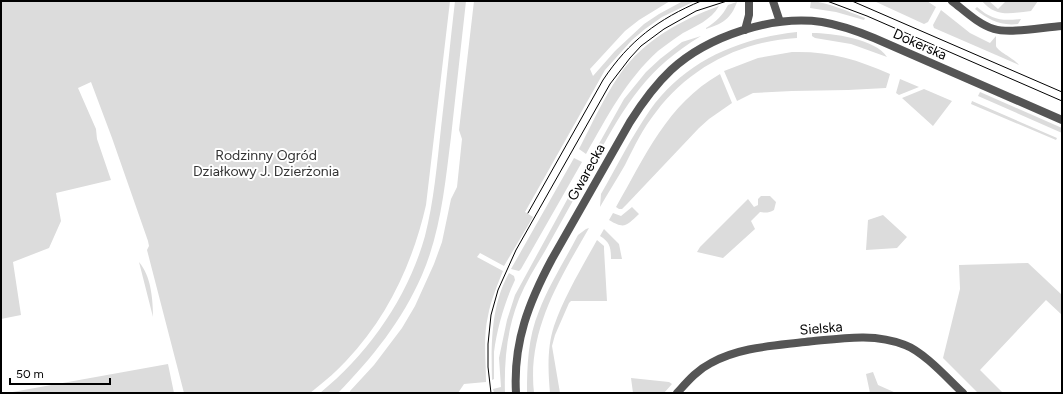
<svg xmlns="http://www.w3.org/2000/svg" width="1063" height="394" font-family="Figtree,sans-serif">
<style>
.green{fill:#dcdcdc}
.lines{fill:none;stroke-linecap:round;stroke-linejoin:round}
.street{stroke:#555;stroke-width:8}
.tram{stroke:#000;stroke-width:1}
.labels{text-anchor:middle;stroke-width:4;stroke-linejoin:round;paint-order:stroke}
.street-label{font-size:14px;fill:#000;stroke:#fff}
.park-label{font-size:14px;fill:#333;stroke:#fff}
</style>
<rect width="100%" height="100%" fill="#fff"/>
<!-- green -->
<path class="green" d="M1,1h449l-24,204c-13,57 -38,112 -80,156 -9,10 -20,19 -31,28l-5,4h-126l-37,-143 2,-4 -1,-5 -36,-103 -21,-56 -13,6 18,41 1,10 14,41 -55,13 5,28 -12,27 -36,14 8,53 -20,4z
M455,1h11c-5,45 -10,90 -15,136 -6,47 -10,94 -29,138 -20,46 -50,83 -84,118h-18c49,-40 88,-96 105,-157 9,-35 12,-72 16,-108 5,-42 9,-85 14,-127z
M474,1h196l-31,19 -14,11 -35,38 3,7 22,-25 29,-27 15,-10 24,-13h12l-33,16 -17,12 -13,11 -27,30 -80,142 8,5 -29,49 -24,-13 -3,4 26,14c-6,15 -12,29 -15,45 -5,21 -2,44 -2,66l-22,2 -6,9h-108v-2l24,-26 28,-37 13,-22 19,-42 8,-22 9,-43 6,-12 5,-48 -3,-9z
M811,1c19,2 36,10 54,17l-1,2 -28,-8 -26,-4z
M874,1h53l9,6 -8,15 -4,2z
M982,1h7l9,8 8,-8h32l-7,10c-19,2 -35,7 -49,-10z
M737,2c-6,17 -15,22 -31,27v-1c10,-6 17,-13 22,-23z
M719,6c-8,14 -23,20 -36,27 -9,6 -17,12 -25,18 -32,29 -51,66 -72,103l-7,-5c13,-25 25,-52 41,-75 24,-34 61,-54 99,-68z
M977,7c15,13 24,14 44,12l-3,5c-18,2 -29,-4 -43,-15z
M941,10l29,23 20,10 6,-7c0,3 0,7 0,10 1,5 19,13 23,19l-85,-37 -1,-3z
M797,32v6c-56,3 -107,29 -141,74 -13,16 -22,35 -31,53 -8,14 -17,28 -25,42l1,-13c16,-28 31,-58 49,-84 35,-49 89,-72 147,-78z
M812,33c20,0 64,6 75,24l-36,-13 -36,-6 -3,-2z
M701,36c-53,32 -75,67 -104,121l-6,1 33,-59 22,-27 14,-13 22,-17z
M792,52c37,-1 64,7 98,22l-4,14 -38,2 -56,1 -39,2 -16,8 -13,-30 34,-13z
M720,74l12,29 -23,16 -10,9 -72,76 -5,5h-3l-3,-2c29,-50 51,-103 104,-133z
M900,79l19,8 -20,8 -3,-2z
M924,89l28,12 -19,25 -31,-28z
M980,92l82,36v5l-84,-37z
M972,101l85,37 -1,2 -78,-33 -7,-3z
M574,158l8,4 -61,107 -2,2 -8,-2z
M586,165l4,5c-15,27 -30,54 -45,81 -9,15 -19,31 -26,48 -12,30 -15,62 -14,94h-11l-1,-4 8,-2 -2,-29 8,-38 8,-25z
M761,196h9l6,6 -2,8c-5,3 -9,3 -14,2l-9,9 4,8 -32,29 -26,-6 3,-5 48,-48 6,8 4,-2v-6z
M632,207l7,7c-12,11 -14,16 -30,6l4,-7 8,3z
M883,215l24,22 -10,11 -31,2 2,-30z
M589,228c-29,51 -62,102 -55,165h-7c0,-27 1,-56 12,-82 10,-26 26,-51 39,-76l8,-6z
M604,229l15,15 3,15h-11c0,-11 -1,-17 -11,-23z
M597,240l7,6v3l3,52h-36l-2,2 -14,32 -3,11 8,47h-10c-2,-22 -3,-46 4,-67 10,-29 28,-59 43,-86z
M139,262c12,14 14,37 14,55z
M1028,263l34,32v20l-16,-15 -66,70 23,23h-25l-35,-35 17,-69 -1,-24z
M509,273l5,3 1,4c-10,21 -18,48 -21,72 0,9 0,18 0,27l-2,1c-1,-36 -1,-75 17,-107z
M168,364l6,29h-167z
M873,372l5,13 18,8h-26l-4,-19z
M631,378l38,4 3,2 -8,9h-31z"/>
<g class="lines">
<!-- street -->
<path class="street" d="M773,1l7,21
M952,1c13,10 26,23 42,28 16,5 50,-2 68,-3
M745,30l4,-15v-14
M516,393c-3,-51 13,-91 36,-134l78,-137c12,-19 25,-37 41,-52 37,-34 101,-55 151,-48 18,3 35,9 52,16l188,82
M677,393c10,-11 20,-23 34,-30 29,-16 62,-17 94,-21 33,-3 68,-10 100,3 19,7 43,34 58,48"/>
<!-- tram -->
<path class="tram" d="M827,1l40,15 195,85
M852,1l210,91
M528,213l75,-133c26,-39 55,-61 98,-79
M491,393l-3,-26v-23l3,-29 7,-25 18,-40 94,-166 20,-26 11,-12 23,-17 32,-18 31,-10"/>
</g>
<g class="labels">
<!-- street labels -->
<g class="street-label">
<text transform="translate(920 44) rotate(24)" y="5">Dokerska</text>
<text transform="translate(586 172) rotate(-61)" y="5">Gwarecka</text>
<text transform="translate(821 328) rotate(-5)" y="5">Sielska</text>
</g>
<!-- park labels -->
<g class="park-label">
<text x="266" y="160">Rodzinny Ogród<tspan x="266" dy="16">Działkowy J. Dzierżonia</tspan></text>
</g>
</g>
<!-- border -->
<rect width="1063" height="394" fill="none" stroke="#000000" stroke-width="4"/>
<!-- scale -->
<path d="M10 378v6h100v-6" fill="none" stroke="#000000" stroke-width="2"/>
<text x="16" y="378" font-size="12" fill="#000000" stroke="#ffffff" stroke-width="3" paint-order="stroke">50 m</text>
</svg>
